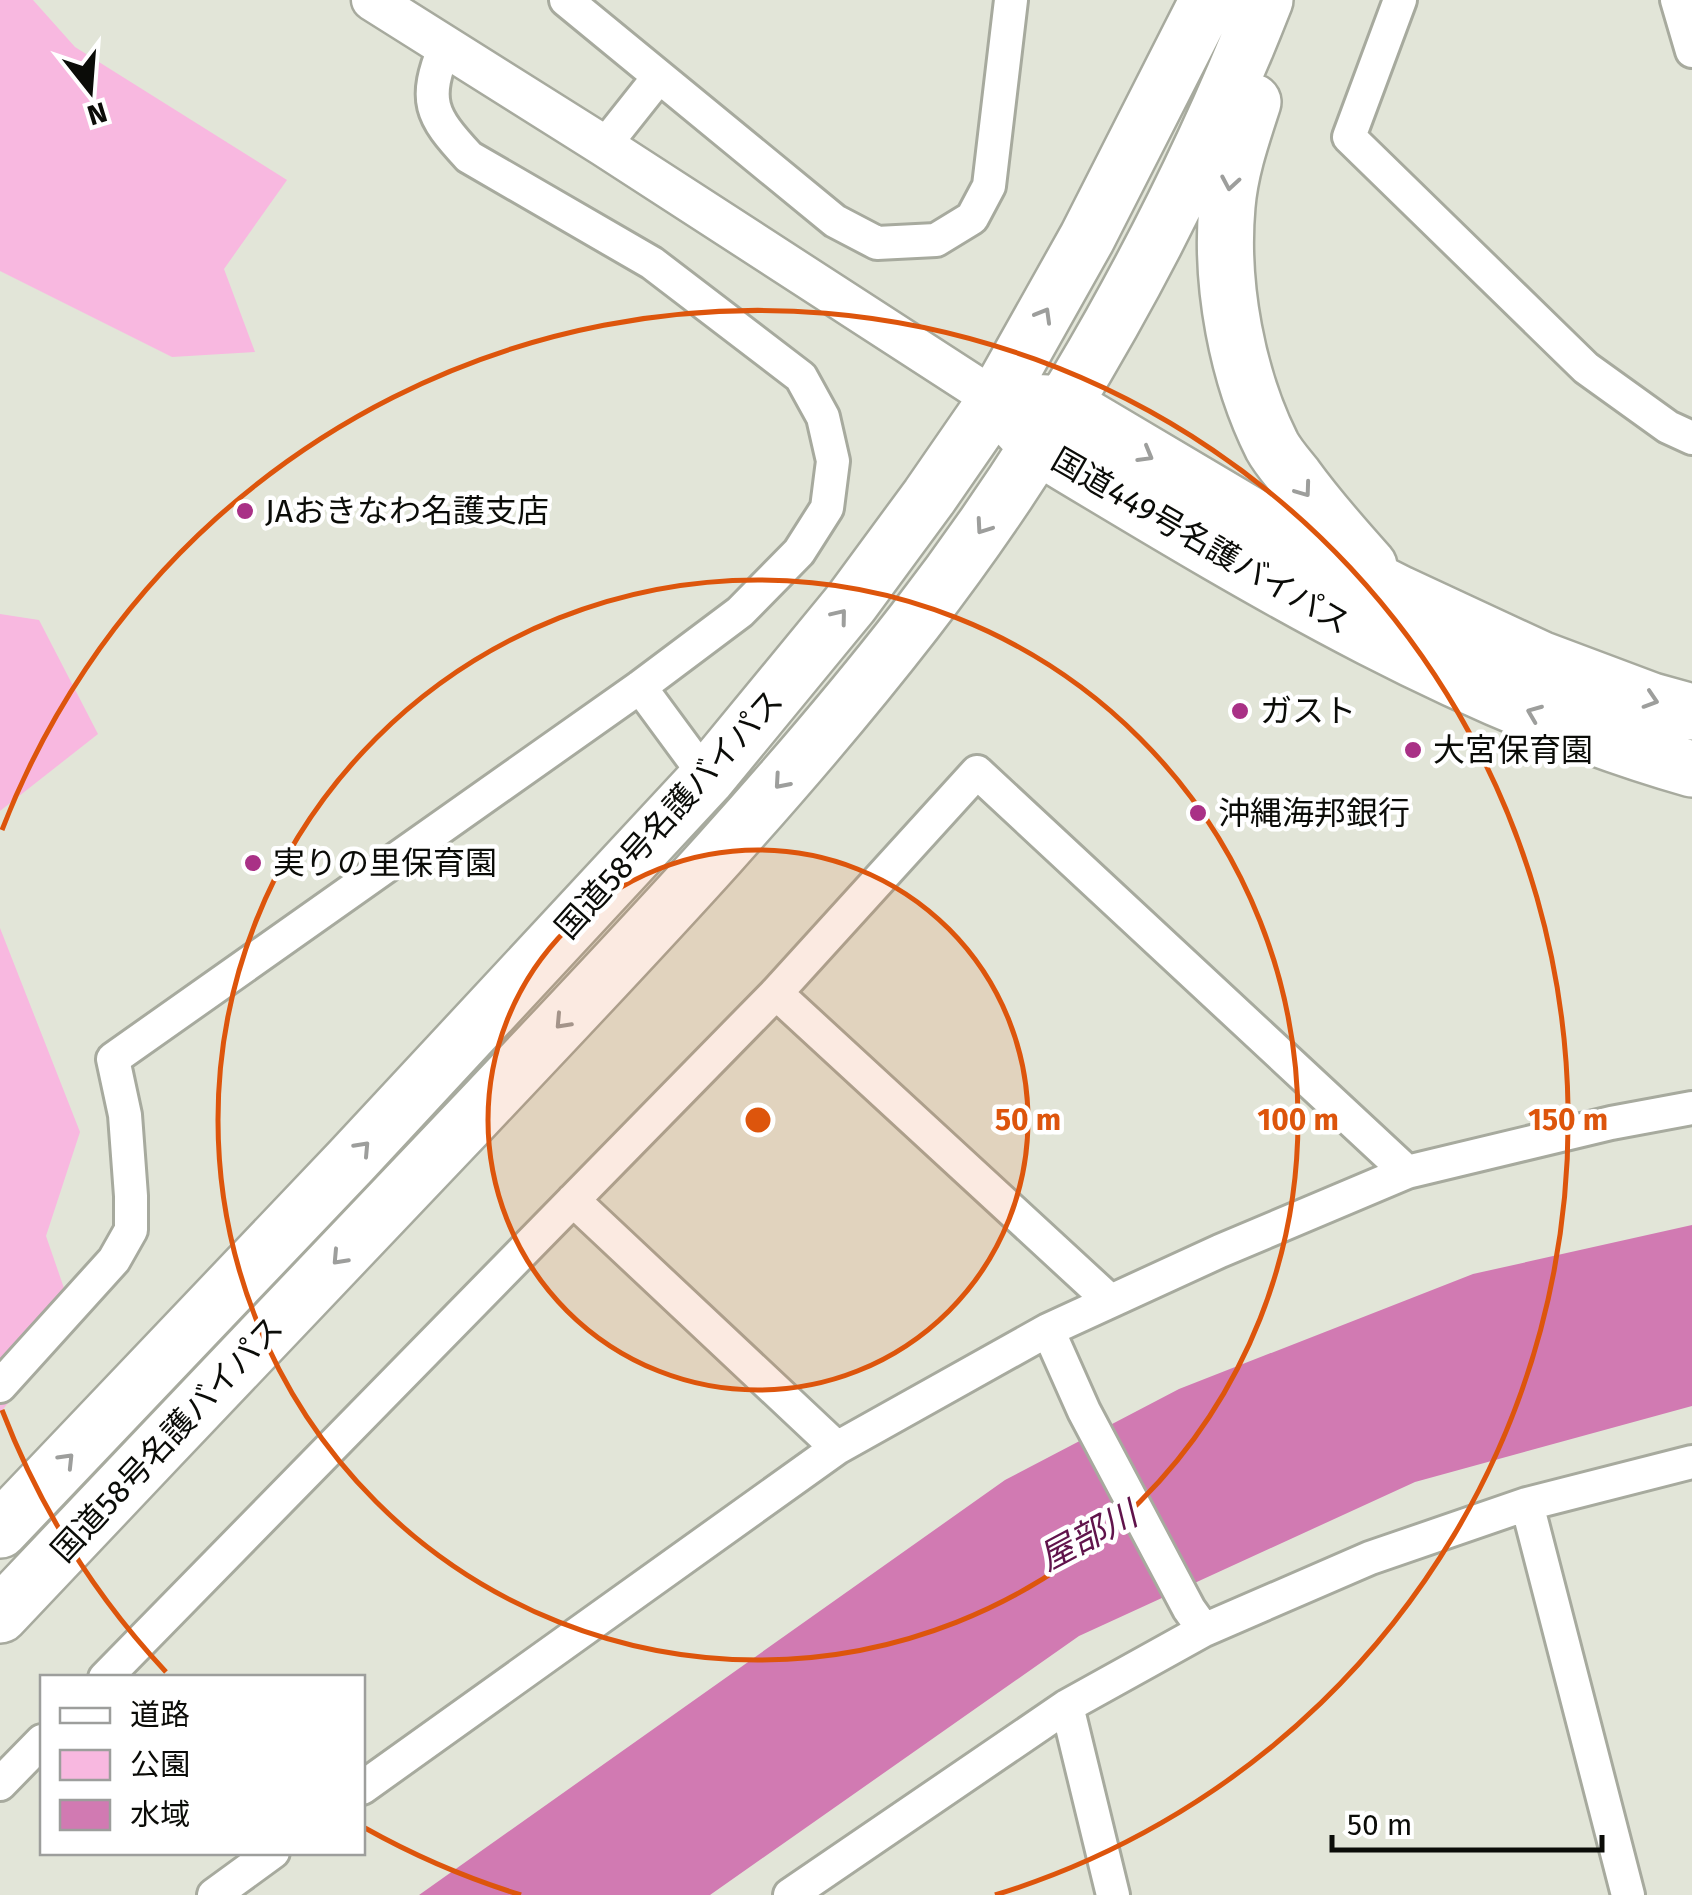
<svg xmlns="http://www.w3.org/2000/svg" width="1692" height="1895" font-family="'Fira Sans','Noto Sans JP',sans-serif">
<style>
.green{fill:#f8b8e0}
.water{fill:#d17ab2}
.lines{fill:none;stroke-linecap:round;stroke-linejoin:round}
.minor-casing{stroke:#a7aa9e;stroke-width:38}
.tertiary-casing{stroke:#a7aa9e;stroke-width:45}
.trunk-casing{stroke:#a7aa9e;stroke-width:60}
.minor{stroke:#fff;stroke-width:32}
.tertiary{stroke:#fff;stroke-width:40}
.trunk{stroke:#fff;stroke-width:55}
.oneway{stroke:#9d9e9c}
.ring{fill:none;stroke:#dd550c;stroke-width:5}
.poi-dot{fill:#a93186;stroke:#fff;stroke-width:4}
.labels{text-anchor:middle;stroke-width:9;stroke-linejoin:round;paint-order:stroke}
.poi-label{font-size:32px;fill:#0b0c08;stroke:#fff;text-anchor:start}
.street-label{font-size:32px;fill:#0b0c08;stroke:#fff}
.water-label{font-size:35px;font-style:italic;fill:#60134b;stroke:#fff}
.centre{fill:#dd550c;stroke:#fff;stroke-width:5}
.ring-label{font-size:30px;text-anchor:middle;font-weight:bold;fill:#dd550c;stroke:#fff;stroke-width:9;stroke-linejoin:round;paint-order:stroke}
</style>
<rect width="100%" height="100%" fill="#e2e5d8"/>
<!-- green -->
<path class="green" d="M0,0h33l42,47 212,133 -63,89 31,83 -83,5 -172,-86z
M0,614l39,6 59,114 -98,77z
M0,928l80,204 -34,104 29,84 -75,93z"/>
<!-- water -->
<path class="water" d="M1692,1225v181l-277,76 -336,154 -369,259h-291l586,-415 174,-91 294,-115z"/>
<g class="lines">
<defs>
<path id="minor" d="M566,0l269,221 42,22 59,-3 36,-22 17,-32 22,-186
M1400,0l-51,137 237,231 82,59 24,11
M1677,0l15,51
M604,146l54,-68
M640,687l67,91
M776,993l333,307
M573,1200l264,248
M1048,1330l36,81 105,198 15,21
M0,1386l114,-126 17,-30v-34l-6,-81 -12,-56 527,-372 100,-75 59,-60 28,-44 6,-47 -10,-44 -22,-40 -149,-114 -183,-106c-39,-42 -46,-56 -24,-111
M1527,1504l101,391
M105,1678l671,-685 201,-221 430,400
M1067,1706l46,189
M0,1784l42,-43
M362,1788l475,-340 211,-118 172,-79 187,-79 204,-49 81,-15
M214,1895l59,-43
M790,1895l277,-189 137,-76 166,-72 157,-54 165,-42"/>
<path id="tertiary" d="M372,0l232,146 392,254"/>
<path id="trunk" d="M1253,102c-11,34 -23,68 -26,104 -7,79 10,170 45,240 6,11 15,21 23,31 23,32 48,60 74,89
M1029,402l34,2 226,134 111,56 140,65 112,42 40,11
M1014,421l23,25c208,125 419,256 655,323
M0,1530l351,-369 356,-383 144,-175 78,-106 67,-97 91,-162 121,-238
M0,1615c157,-166 314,-331 472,-497 151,-160 307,-322 442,-496 144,-186 265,-403 351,-622"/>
</defs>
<!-- minor casing -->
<use href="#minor" class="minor-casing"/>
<!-- tertiary casing -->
<use href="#tertiary" class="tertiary-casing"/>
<!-- trunk casing -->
<use href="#trunk" class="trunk-casing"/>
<!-- minor -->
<use href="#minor" class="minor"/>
<!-- tertiary -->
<use href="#tertiary" class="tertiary"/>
<!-- trunk -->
<use href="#trunk" class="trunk"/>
</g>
<!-- one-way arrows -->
<defs><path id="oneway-chevron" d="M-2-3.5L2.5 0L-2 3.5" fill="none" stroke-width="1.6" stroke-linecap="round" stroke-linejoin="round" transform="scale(2.5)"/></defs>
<g class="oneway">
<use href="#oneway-chevron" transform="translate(1230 183) rotate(100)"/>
<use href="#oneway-chevron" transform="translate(1044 315) rotate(-60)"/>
<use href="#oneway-chevron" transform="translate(1146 455) rotate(30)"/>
<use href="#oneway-chevron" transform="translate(1304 490) rotate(54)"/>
<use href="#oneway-chevron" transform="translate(983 527) rotate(125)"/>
<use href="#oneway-chevron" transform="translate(840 616) rotate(-51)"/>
<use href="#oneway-chevron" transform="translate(1651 700) rotate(18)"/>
<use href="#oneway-chevron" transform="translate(1534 713) rotate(-158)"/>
<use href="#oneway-chevron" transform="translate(781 782) rotate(131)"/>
<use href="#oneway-chevron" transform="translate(562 1022) rotate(133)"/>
<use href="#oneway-chevron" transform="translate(363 1148) rotate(-47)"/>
<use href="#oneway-chevron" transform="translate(339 1258) rotate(133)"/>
<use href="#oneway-chevron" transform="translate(67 1460) rotate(-46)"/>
</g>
<!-- distance rings -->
<circle cx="758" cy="1120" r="270" fill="#dd550c" fill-opacity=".12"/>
<g class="ring">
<circle cx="758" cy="1120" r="270"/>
<circle cx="758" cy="1120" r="540"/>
<path d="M521 1895A810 810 0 0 1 365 1828M166 1672A810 810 0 0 1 2 1410M2 830A810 810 0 1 1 995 1895"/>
</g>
<!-- markers -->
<g class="poi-dot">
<circle cx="245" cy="511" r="10"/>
<circle cx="1240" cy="711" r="10"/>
<circle cx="1413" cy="750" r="10"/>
<circle cx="1198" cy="813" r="10"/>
<circle cx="253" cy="863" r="10"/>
</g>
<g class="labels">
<!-- poi labels -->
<g class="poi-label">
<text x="265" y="522">JAおきなわ名護支店</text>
<text x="1260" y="722">ガスト</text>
<text x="1433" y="761">大宮保育園</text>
<text x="1218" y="824">沖縄海邦銀行</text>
<text x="273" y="874">実りの里保育園</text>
</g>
<!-- street labels -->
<g class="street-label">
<text transform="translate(1201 541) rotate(30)" y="11">国道449号名護バイパス</text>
<text transform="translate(669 814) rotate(-48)" y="11">国道58号名護バイパス</text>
<text transform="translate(167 1439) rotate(-47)" y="11">国道58号名護バイパス</text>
</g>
<!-- water labels -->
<g class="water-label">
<text transform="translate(1088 1536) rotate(-28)" y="12">屋部川</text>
</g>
</g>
<circle cx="758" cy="1120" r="15" class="centre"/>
<g class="ring-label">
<text x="1028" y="1130">50 m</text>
<text x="1298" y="1130">100 m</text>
<text x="1568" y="1130">150 m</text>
</g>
<!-- legend -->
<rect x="40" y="1675" width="325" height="180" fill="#ffffff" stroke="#9d9e9c" stroke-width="2.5"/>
<rect x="60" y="1708" width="50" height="15" fill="#ffffff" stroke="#9d9e9c" stroke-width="2.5"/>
<text x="130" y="1725" font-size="30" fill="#0b0c08">道路</text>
<rect x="60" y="1750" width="50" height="30" fill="#f8b8e0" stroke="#9d9e9c" stroke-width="2.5"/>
<text x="130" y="1775" font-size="30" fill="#0b0c08">公園</text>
<rect x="60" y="1800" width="50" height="30" fill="#d17ab2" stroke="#9d9e9c" stroke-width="2.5"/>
<text x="130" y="1825" font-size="30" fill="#0b0c08">水域</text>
<!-- north arrow -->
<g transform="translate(90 90) rotate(163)" stroke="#ffffff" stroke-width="8" paint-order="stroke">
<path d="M0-8L18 38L0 25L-18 38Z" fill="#0b0c08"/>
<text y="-15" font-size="28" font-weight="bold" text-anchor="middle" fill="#0b0c08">N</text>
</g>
<!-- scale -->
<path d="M1332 1835v15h270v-15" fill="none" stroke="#0b0c08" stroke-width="5"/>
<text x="1347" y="1835" font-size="30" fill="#0b0c08" stroke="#ffffff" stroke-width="8" paint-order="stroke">50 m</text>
</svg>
